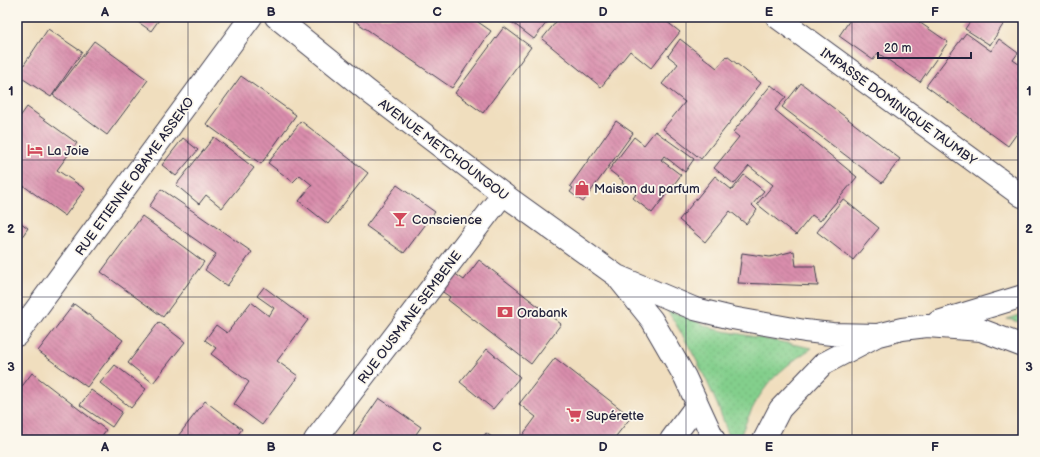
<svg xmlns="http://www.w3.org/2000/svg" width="1040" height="457" font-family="'Balsamiq Sans',sans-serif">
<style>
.grass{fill:url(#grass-dots);stroke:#527864}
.building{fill:url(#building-back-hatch)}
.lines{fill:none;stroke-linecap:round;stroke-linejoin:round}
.minor-casing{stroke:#413e4f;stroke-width:24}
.secondary-casing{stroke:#413e4f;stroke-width:24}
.minor{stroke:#fff;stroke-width:22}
.secondary{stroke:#fff;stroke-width:22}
.grid{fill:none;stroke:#22223b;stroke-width:1;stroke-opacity:0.55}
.labels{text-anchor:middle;stroke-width:3.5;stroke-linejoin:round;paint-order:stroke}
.street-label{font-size:13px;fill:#22223b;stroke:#fbf7ec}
.poi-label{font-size:13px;fill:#22223b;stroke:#fbf7ec;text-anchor:start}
.neatline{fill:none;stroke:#22223b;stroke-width:1.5}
.grid-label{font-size:13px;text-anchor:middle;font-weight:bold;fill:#22223b}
</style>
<defs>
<pattern id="grass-dots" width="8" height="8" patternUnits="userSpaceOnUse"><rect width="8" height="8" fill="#83cf8c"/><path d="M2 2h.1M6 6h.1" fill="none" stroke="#71b17a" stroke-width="1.8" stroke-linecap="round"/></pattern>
<pattern id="building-back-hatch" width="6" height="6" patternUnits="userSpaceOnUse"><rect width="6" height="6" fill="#d98dac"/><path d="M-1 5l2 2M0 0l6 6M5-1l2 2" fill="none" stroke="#b0738d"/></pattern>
</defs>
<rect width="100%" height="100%" fill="#fbf7ec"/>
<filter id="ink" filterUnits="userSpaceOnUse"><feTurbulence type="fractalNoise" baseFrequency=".025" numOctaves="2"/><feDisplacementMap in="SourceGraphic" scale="8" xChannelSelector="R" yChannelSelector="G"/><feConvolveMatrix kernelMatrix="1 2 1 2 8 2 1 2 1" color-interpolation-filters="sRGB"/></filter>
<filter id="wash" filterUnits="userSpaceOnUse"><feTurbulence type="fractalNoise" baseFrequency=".012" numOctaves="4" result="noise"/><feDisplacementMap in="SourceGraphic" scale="16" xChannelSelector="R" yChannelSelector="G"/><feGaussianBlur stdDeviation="0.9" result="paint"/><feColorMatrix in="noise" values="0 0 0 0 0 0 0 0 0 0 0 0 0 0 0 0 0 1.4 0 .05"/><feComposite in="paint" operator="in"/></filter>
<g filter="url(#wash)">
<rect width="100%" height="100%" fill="#f0debe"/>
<!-- grass -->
<path class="grass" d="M667,310l20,7 27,12 98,19c-42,27 -56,46 -73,92h-9c-14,-45 -37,-90 -63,-130z
M1023,314v10l-4,-2 -12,-3z"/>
<g id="blocks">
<!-- building -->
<path class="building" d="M131,17h30l-10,14z
M349,17h122l20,14 -39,57z
M505,17h35l7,5 -13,17z
M560,17h101l19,15 -29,36 -21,-17 -29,36 -59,-48z
M852,17h70l-3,5 29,20 -28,40 -42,-29 -5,7 -34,-24z
M973,17h28l5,3 -16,25 -25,-16z
M504,27l27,20 -48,66 -28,-20z
M48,29l34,23 -31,45 -34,-22z
M966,33l25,18 8,-12 19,14 -5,7 10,7v58l-15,21 -82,-60z
M680,39l37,29 10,-12 34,27 -60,76 -38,-30 22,-27 -23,-18 16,-20 -10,-8z
M94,41l54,39 -41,55 -54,-40z
M241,76l55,39 -35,49 -55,-40z
M801,83l99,76 -18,24 -100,-76z
M771,85l15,12 -11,13 82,67 -37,44 -8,-6 -16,20 -39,-31 16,-19 -24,-19 -15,18 -20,-16 25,-31 -6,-5z
M27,107l50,36 -20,27 28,19 -20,27 -48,-35v-60z
M301,121l67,52 -40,51 -29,-23 13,-16 -12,-10 -7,7 -25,-19z
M616,121l17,12 -50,69 -13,-10 3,-4 -3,-2z
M655,131l39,28 -9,13 -21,-16 -3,4 20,15 -29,38 -19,-15 3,-4 -14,-11 1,-2 -14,-11 25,-33 10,8z
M214,137l40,31 -32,40 -16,-13 -7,9 -23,-19z
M183,138l15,12 -22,26 -14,-11z
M744,175l20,16 -12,14 5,5 -11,14 -16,-13 -25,31 -26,-22 36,-44 17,14z
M397,185l38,27 -31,41 -38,-27z
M161,189l91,63 -25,34 -22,-16 11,-16 -67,-47z
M843,199l36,29 -26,32 -36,-28z
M142,216l62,46 -41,55 -62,-45z
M17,220l11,8 -11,16z
M794,251l2,15h19l3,20 -80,-3 4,-30 28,4z
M479,260l82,64 -30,40 -83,-64 2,-3 -10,-7 14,-17 10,7z
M264,287l44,33 -31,41 21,15 -36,49 -28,-21 15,-22 -38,-28 5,-6 -11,-8 11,-15 11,8 24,-31 18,14 5,-8 -17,-12z
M74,304l49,36 -36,47 -49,-36z
M159,322l26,20 -32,41 -25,-20z
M487,349l33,28 -27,32 -33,-27z
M555,358l76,59 -18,23h-94l17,-23 -17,-13z
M115,365l31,24 -15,19 -31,-25z
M32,373l74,57 -7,10h-82v-47z
M91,390l31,22 -10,15 -32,-22z
M379,398l42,29 -9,13h-62z
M205,401l37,28 -8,11h-59z
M486,433l10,7h-15z"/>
</g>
</g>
<g filter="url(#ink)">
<use href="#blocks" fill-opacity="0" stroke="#413e4f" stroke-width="1"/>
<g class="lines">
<defs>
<path id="minor" d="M777,17l245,179
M17,335l234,-318
M315,440l188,-246
M671,440l26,-35"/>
<path id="secondary" d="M276,17l93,75 134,102 114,82 78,33 37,9 73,13 27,3 46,1
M619,279l33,41 33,57 29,63
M938,322l85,-26
M764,440l16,-31 43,-45 55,-29 24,-6 25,-3 54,4 42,16"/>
</defs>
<!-- minor casing -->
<use href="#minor" class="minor-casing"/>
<!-- secondary casing -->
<use href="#secondary" class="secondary-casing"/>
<!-- minor -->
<use href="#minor" class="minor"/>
<!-- secondary -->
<use href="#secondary" class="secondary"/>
</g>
</g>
<!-- grid -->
<path class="grid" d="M188,17v423M354,17v423M520,17v423M686,17v423M852,17v423M17,160h1006M17,297h1006"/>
<!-- icons -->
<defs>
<symbol id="hotel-bare" viewBox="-9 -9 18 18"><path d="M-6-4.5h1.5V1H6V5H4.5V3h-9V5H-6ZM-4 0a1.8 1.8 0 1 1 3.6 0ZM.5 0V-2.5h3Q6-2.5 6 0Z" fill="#d1495b" stroke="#fbf7ec" stroke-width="2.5" paint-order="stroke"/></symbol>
<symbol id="shop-bare" viewBox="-9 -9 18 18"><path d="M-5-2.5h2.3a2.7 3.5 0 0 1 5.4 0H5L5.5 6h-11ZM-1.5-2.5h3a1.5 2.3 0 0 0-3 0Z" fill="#d1495b" stroke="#fbf7ec" stroke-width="2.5" paint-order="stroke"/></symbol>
<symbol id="bar-bare" viewBox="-9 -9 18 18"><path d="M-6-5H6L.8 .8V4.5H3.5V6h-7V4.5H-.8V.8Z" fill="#d1495b" stroke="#fbf7ec" stroke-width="2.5" paint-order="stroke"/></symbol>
<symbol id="bank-bare" viewBox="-9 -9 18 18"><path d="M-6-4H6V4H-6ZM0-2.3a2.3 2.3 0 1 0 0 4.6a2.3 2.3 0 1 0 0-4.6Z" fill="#d1495b" stroke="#fbf7ec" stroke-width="2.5" paint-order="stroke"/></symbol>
<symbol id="supermarket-bare" viewBox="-9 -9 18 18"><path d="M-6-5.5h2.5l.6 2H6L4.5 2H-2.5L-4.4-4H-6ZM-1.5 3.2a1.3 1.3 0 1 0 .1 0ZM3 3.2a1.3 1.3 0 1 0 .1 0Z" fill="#d1495b" stroke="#fbf7ec" stroke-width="2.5" paint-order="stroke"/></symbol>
</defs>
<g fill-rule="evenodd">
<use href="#hotel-bare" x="24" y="139" width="22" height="22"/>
<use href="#shop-bare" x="571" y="177" width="22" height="22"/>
<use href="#bar-bare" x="389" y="208" width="22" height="22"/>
<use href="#bank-bare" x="494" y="301" width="22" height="22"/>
<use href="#supermarket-bare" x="563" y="404" width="22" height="22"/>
</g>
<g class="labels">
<!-- street labels -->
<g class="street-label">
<text transform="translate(899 106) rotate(36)" y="5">IMPASSE DOMINIQUE TAUMBY</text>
<text transform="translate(444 149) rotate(37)" y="5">AVENUE METCHOUNGOU</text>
<text transform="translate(134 176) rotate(-54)" y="5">RUE ETIENNE OBAME ASSEKO</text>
<text transform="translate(409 317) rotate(-53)" y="5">RUE OUSMANE SEMBENE</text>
</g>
<!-- poi labels -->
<g class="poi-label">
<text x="47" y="155">La Joie</text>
<text x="594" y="193">Maison du parfum</text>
<text x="412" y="224">Conscience</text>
<text x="517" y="317">Orabank</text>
<text x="586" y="420">Supérette</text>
</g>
</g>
<!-- margin -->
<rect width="1040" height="457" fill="none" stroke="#fbf7ec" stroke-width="44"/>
<!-- scale -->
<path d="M878 52v6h93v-6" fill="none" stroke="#22223b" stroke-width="2"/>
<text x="884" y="52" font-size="12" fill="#22223b" stroke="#fbf7ec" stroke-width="3" paint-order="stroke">20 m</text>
<rect x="22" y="22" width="996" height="413" class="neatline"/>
<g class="grid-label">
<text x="105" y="16">A</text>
<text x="271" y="16">B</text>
<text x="437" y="16">C</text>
<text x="603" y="16">D</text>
<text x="769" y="16">E</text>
<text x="935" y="16">F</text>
<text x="11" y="95">1</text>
<text x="1029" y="95">1</text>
<text x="11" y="233">2</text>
<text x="1029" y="233">2</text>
<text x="11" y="371">3</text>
<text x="1029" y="371">3</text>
<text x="105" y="451">A</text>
<text x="271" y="451">B</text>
<text x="437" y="451">C</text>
<text x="603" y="451">D</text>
<text x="769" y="451">E</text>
<text x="935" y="451">F</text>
</g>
</svg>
